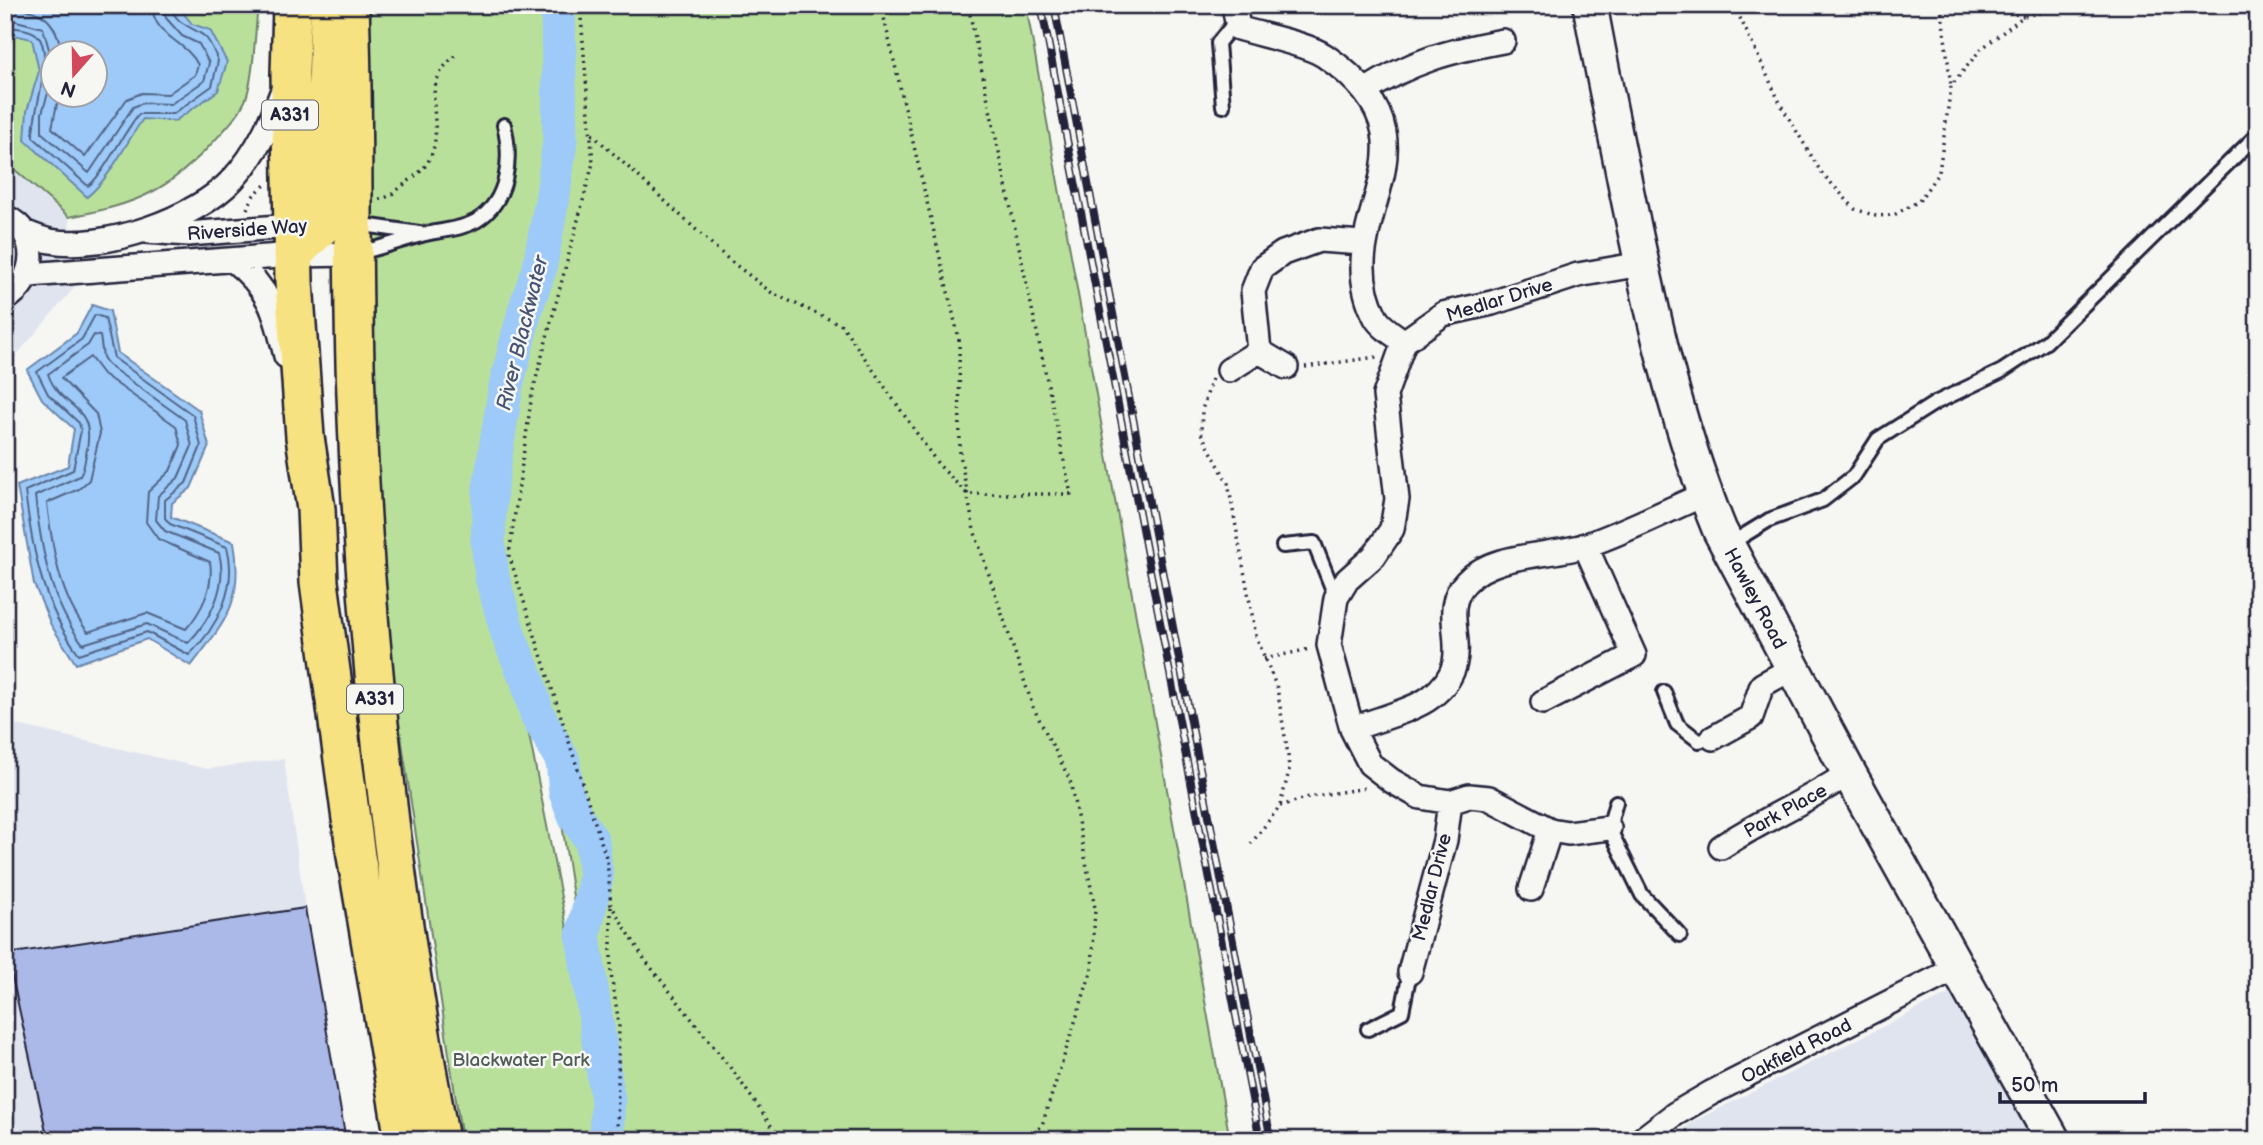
<svg xmlns="http://www.w3.org/2000/svg" width="2263" height="1145" font-family="'Balsamiq Sans',sans-serif">
<style>
.built{fill:#e0e4ef}
.green{fill:#b9e09b;stroke:#6e816b;stroke-width:2;fill-rule:evenodd}
.water{fill:#9dcaf8;stroke:#6c87ac;stroke-width:2;fill-rule:evenodd}
.lines{fill:none;stroke-linecap:round;stroke-linejoin:round}
.shore{stroke:#536587;stroke-width:2}
.river{stroke:#9dcaf8;stroke-width:35}
.building{fill:#abb9e9;stroke:#22223b;stroke-width:2}
.lane-casing{stroke:#22223b;stroke-width:18}
.street-casing{stroke:#22223b;stroke-width:28}
.secondary-casing{stroke:#22223b;stroke-width:38}
.primary-casing{stroke:#22223b;stroke-width:42}
.path{stroke:#22223b;stroke-width:3.5;stroke-dasharray:2 5;stroke-linecap:butt}
.lane{stroke:#f6f6f2;stroke-width:12}
.street{stroke:#f6f6f2;stroke-width:23}
.secondary{stroke:#f6f6f2;stroke-width:33}
.primary{stroke:#f7e281;stroke-width:37}
.rail-casing{stroke:#22223b;stroke-width:8}
.rail{stroke:#f6f6f2;stroke-width:5;stroke-dasharray:16;stroke-linecap:butt}
.labels{text-anchor:middle;stroke-width:5;stroke-linejoin:round;paint-order:stroke}
.shield{fill:#f6f6f2;stroke:#626272;stroke-width:2}
.shield-label{font-size:18px;font-weight:bold;fill:#22223b}
.street-label{font-size:19px;fill:#22223b;stroke:#f6f6f2}
.park-label{font-size:19px;fill:#4f5b58;stroke:#f6f6f2}
.water-label{font-size:21px;font-style:italic;fill:#475474;stroke:#f6f6f2}
</style>
<rect width="100%" height="100%" fill="#f6f6f2"/>
<filter id="ink" filterUnits="userSpaceOnUse"><feTurbulence type="fractalNoise" baseFrequency=".0143" numOctaves="2"/><feDisplacementMap in="SourceGraphic" scale="14" xChannelSelector="R" yChannelSelector="G"/><feConvolveMatrix kernelMatrix="1 2 1 2 8 2 1 2 1" color-interpolation-filters="sRGB"/></filter>
<g filter="url(#ink)">
<!-- built -->
<path class="built" d="M5,161l64,56 5,71 -60,70 -9,19z
M5,722l202,47 77,-10 21,149 41,232h-341z
M1950,993l84,147h-366l26,-19z"/>
<!-- green -->
<path class="green" d="M5,5h253c-3,25 -4,74 -13,96 -7,15 -18,26 -29,38 -48,53 -79,65 -147,78l-64,-56zM52,52h42v42h-42z
M370,5h656l204,1135h-768l-79,-523 -15,-221zM523,704l23,13 63,419h-1z"/>
<!-- water -->
<path class="water" d="M5,5h172l15,19 18,6 17,32 -9,29 -43,30 -32,-2c-18,25 -32,58 -56,78l-62,-57 2,-29 12,-40 -7,-32 -27,-6zM52,52h42v42h-42z
M92,305l18,6 8,42 81,57 10,36 -18,42 -19,15 -1,14 63,25c10,61 -8,78 -43,124l-44,-27 -71,25 -25,-39 -17,-41 -17,-98 51,-20 6,-37 -32,-30 -15,-29 50,-37z"/>
<g class="lines">
<!-- shore -->
<path class="shore" d="M5,7c36,2 50,10 57,45
M5,18l38,10 9,32
M5,27c8,0 26,2 32,8 19,20 -5,76 -4,102l55,49c13,-8 37,-56 51,-72h34l39,-28 6,-25c-3,-7 -8,-21 -14,-25 -13,-10 -30,-12 -33,-31
M52,80l-10,33v20l47,40 44,-66 10,-4 28,1 33,-23 5,-18 -10,-19 -17,-8 -16,-18 -4,-13
M59,94l-7,34 33,29 42,-58 15,-6 26,1 27,-19 3,-10c-11,-24 -45,-28 -46,-60
M95,315l10,3 9,40 79,57 8,31 -15,37 -21,17v18l5,6 57,23c11,40 -9,80 -38,108l-42,-23 -68,22c-36,-47 -47,-105 -54,-163l48,-21 8,-40 -2,-7 -31,-29 -11,-22 45,-33z
M94,335l6,1 3,21 5,8 77,55 7,26 -14,32 -20,18 -2,24 9,11 54,22c9,33 -8,66 -31,90l-41,-19 -64,20c-33,-41 -42,-97 -48,-148l45,-20c5,-8 5,-18 7,-27 8,-47 -26,-38 -39,-75l40,-29z
M90,357l13,17 73,52 5,19 -11,26 -22,21 -2,30 12,17 52,23c4,24 -8,49 -24,67l-39,-16 -59,19c-29,-35 -36,-86 -41,-129l32,-14 10,-9 11,-47 -4,-19 -35,-36z"/>
<!-- river -->
<path class="river" d="M558,5l2,135 -7,55 -14,75 -13,37 -20,79 -16,102 -2,55 4,34 17,60 19,45 9,32 26,47 3,31 10,25 16,24 4,36 -13,59 25,164 -2,40"/>
</g>
<!-- building -->
<path class="building" d="M305,908l41,232h-298l-41,-186z"/>
<g class="lines">
<defs>
<path id="lane" d="M1223,106l-5,-63 13,-16 7,1
M357,224l69,10
M358,253c23,-5 44,-13 67,-19 17,-4 35,-4 51,-13 33,-20 36,-63 28,-96
M1728,545l41,-25 54,-20 31,-24 24,-37 57,-36 67,-32 44,-29 212,-208
M1283,546l31,-3 22,55
M1664,692l13,32 22,17 14,-3
M1616,802l-7,26 33,67 38,40
M1368,1029l34,-17 8,-40"/>
<path id="street" d="M1234,5l4,23c22,7 70,16 87,28 132,91 -2,163 51,262 5,9 19,17 28,24
M1365,91c47,-30 84,-40 138,-50
M5,217c37,16 32,64 0,82
M146,231l42,3 116,-9
M24,232c8,3 17,7 26,9 54,10 146,-22 183,-62 24,-26 38,-57 50,-89
M233,260c37,29 42,51 53,96
M29,275l264,-20 61,-1
M1259,351l-6,-60 9,-23 21,-15 36,-13 44,3
M1229,370l30,-19 27,16
M1543,702l91,-47 -49,-110
M1352,729c22,-9 61,-18 79,-32 52,-40 2,-81 35,-115 28,-30 85,-25 121,-37 40,-14 79,-34 118,-51
M1713,738l38,-21 11,-32 31,-17
M1609,828l-41,5 -18,-3 -61,-32 -20,-2 -19,6 -30,-5 -28,-16 -22,-17 -18,-35 -23,-84 7,-47 11,-18 27,-24 18,-27 5,-30 -12,-104 19,-53 39,-28 49,-11 86,-28 63,-11
M1721,847c41,-27 87,-46 128,-74
M1531,889l19,-59
M1410,972l35,-132 5,-38
M1641,1140l34,-26 36,-21 246,-125"/>
<path id="secondary" d="M1590,5c11,61 24,122 36,183 24,117 48,231 94,343l129,242 204,367"/>
<path id="primary" d="M292,5l-2,69 4,208 11,155 11,72 3,73 37,274 48,284
M350,5c5,130 1,260 6,390 9,250 37,499 84,745
M293,255l31,-31 5,-214"/>
</defs>
<!-- lane casing -->
<use href="#lane" class="lane-casing"/>
<!-- street casing -->
<use href="#street" class="street-casing"/>
<!-- secondary casing -->
<use href="#secondary" class="secondary-casing"/>
<!-- primary casing -->
<use href="#primary" class="primary-casing"/>
<!-- path -->
<path class="path" d="M580,5l13,158 -61,231 -23,161 98,305 4,45 34,55 91,115 45,65
M881,5l78,334 1,115 14,76 59,177 37,73 25,128 -3,61 -50,156 -13,15
M1734,5l47,100 40,67 34,37 21,7 18,-1 25,-14 20,-29 12,-86 30,-37 43,-33 56,-11
M1941,5l10,81
M1974,5l50,11
M592,134l136,125 44,34 70,32 96,139 29,30h104l-103,-489
M379,199c11,-1 19,-10 27,-16 9,-7 18,-13 23,-23 19,-36 -15,-74 28,-105
M247,209l7,-14 11,-10
M1305,367l72,-10
M1212,379l-10,31 -1,23 27,50 28,153 21,52 11,67 1,16 -9,35 -30,39
M1264,659l46,-10
M1280,806l29,-9 57,-9
M611,907v67l8,50 -2,116
M1686,1130l7,10"/>
<!-- lane -->
<use href="#lane" class="lane"/>
<!-- street -->
<use href="#street" class="street"/>
<!-- secondary -->
<use href="#secondary" class="secondary"/>
<!-- primary -->
<use href="#primary" class="primary"/>
<defs>
<path id="rail" d="M1041,5l219,1135
M1054,5l217,1135"/>
</defs>
<!-- rail casing -->
<use href="#rail" class="rail-casing"/>
<!-- rail -->
<use href="#rail" class="rail"/>
</g>
</g>
<g class="labels">
<!-- shield labels -->
<g class="shield">
<rect x="262" y="100.5" width="56" height="29" rx="5"/>
<rect x="347" y="684.5" width="56" height="29" rx="5"/>
</g>
<g class="shield-label">
<text x="290" y="121">A331</text>
<text x="375" y="705">A331</text>
</g>
<!-- street labels -->
<g class="street-label">
<text transform="translate(247 229) rotate(-4)" y="7">Riverside Way</text>
<text transform="translate(1499 299) rotate(-17)" y="7">Medlar Drive</text>
<text transform="translate(1756 598) rotate(62)" y="7">Hawley Road</text>
<text transform="translate(1785 810) rotate(-29)" y="7">Park Place</text>
<text transform="translate(1431 887) rotate(-76)" y="7">Medlar Drive</text>
<text transform="translate(1796 1050) rotate(-27)" y="7">Oakfield Road</text>
</g>
<!-- park labels -->
<g class="park-label">
<text x="521" y="1066">Blackwater Park</text>
</g>
<!-- water labels -->
<g class="water-label">
<text transform="translate(522 333) rotate(-76)" y="7">River Blackwater</text>
</g>
</g>
<!-- margin -->
<rect width="2263" height="1145" fill="none" stroke="#f6f6f2" stroke-width="28"/>
<rect x="14" y="14" width="2235" height="1117" fill="none" stroke="#22223b" stroke-width="2.5" filter="url(#ink)"/>
<!-- north arrow -->
<g transform="translate(74 74) rotate(200)"><circle r="33" fill="#f6f6f2" stroke="#a1a1a9" stroke-width="2"/>
<path d="M0-5L12 26L0 18L-12 26Z" fill="#d1495b"/>
<text y="-10" font-size="19" font-weight="bold" text-anchor="middle" fill="#22223b">N</text>
</g>
<!-- scale -->
<path d="M2000 1092v10h145v-10" fill="none" stroke="#22223b" stroke-width="3.5"/>
<text x="2011" y="1092" font-size="21" fill="#22223b" stroke="#f6f6f2" stroke-width="5" paint-order="stroke">50 m</text>
</svg>
